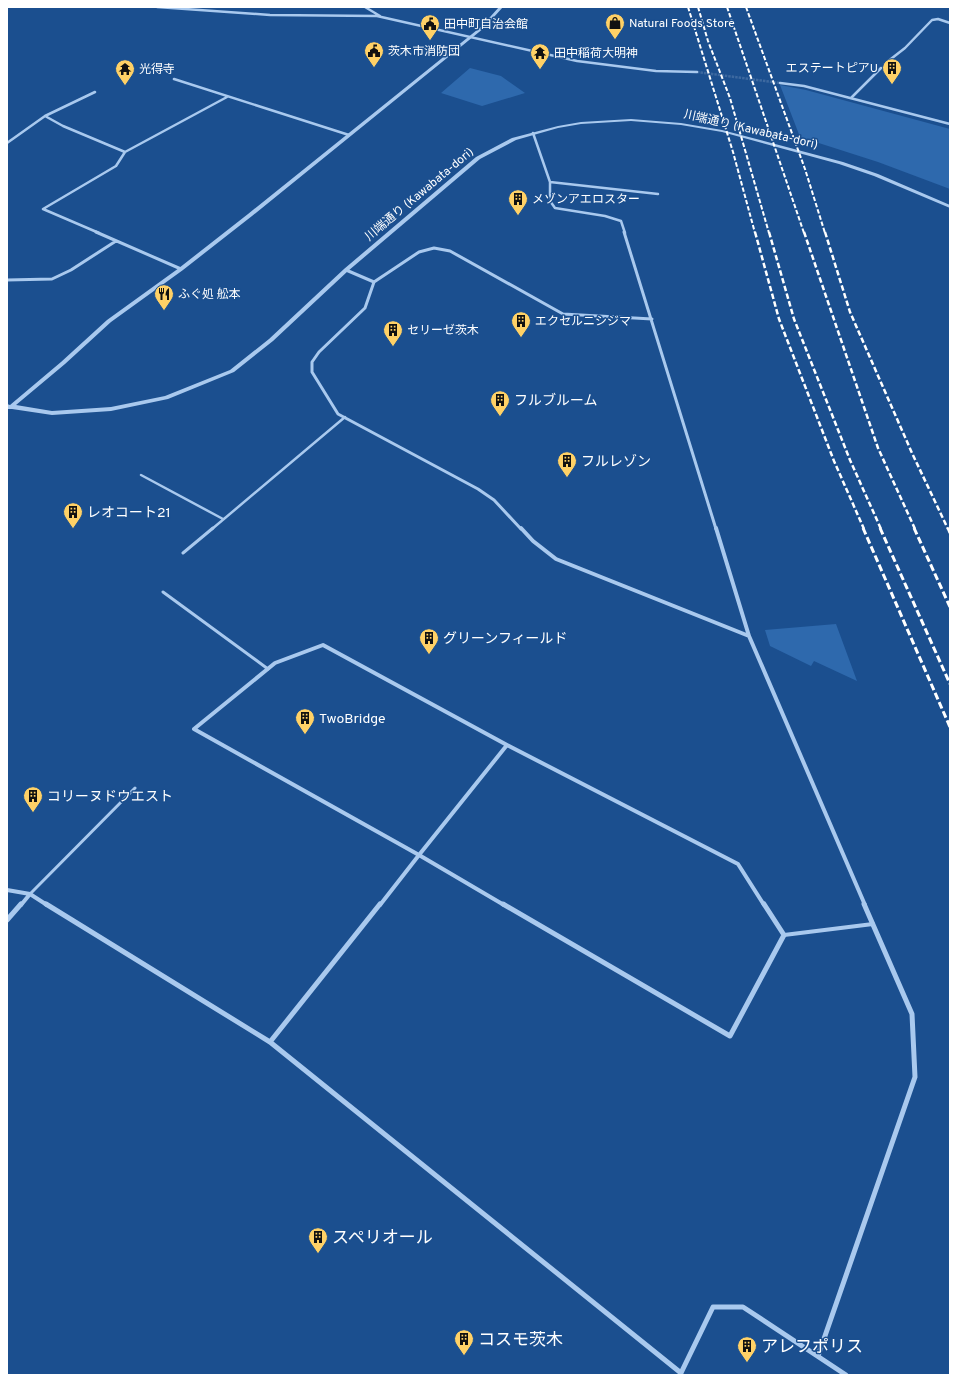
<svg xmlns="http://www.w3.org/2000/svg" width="957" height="1382" font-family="Overpass,'Noto Sans JP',sans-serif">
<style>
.green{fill:#2e69ad}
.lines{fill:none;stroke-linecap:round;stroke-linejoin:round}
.minor-tunnel{stroke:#3d69a0;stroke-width:2.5;stroke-dasharray:2.5 1;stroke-linecap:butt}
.service-far2{stroke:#a9c9ee;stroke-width:2.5}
.service-far1{stroke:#a9c9ee;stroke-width:3}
.service{stroke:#a9c9ee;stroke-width:4}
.minor-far3{stroke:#a9c9ee;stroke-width:2.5}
.minor-far2{stroke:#a9c9ee;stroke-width:3}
.minor-far1{stroke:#a9c9ee;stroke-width:4}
.minor{stroke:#a9c9ee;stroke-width:5}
.tertiary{fill:#a9c9ee;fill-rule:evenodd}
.rail-far2{stroke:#fff;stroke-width:2;stroke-dasharray:4.5 2;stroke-linecap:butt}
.rail-far1{stroke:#fff;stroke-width:2.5;stroke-dasharray:5.5 2.5;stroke-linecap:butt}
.rail{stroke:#fff;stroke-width:3;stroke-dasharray:7 3;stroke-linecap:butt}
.labels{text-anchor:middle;stroke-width:3;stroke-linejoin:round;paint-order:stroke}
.far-poi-label{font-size:12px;fill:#fff;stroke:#1b4f8f;text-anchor:start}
.far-street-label{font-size:12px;fill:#fff;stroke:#1b4f8f}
.poi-label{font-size:14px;fill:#fff;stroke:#1b4f8f;text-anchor:start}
.near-poi-label{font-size:17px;fill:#fff;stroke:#1b4f8f;text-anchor:start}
</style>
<rect width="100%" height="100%" fill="#1b4f8f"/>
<!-- green -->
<path class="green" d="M470,68l31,8 24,17 -43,13 -41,-13z
M780,85l26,5 144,39v60l-72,-27 -78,-25z
M836,624l21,57 -43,-20 -3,5 -41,-20 -5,-16z"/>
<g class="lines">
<!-- minor-tunnel -->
<path class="minor-tunnel" d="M697,72l83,11"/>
<!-- service-far2 -->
<path class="service-far2" d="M141,475l82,44
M212,529l133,-112"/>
<!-- service-far1 -->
<path class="service-far1" d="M183,553l30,-25
M163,592l105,77
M30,894l105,-106"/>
<!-- service -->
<path class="service" d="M784,935l89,-11"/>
<!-- minor-far3 -->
<path class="minor-far3" d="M157,7l113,8 107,1 200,45 79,10 41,1
M365,7l15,9
M887,62l18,-14 27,-28 6,-1 12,4
M174,79l175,56
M780,83l24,3 146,38
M851,98l30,-30
M45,116l18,10 62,26 -9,14 -73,43 56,24
M533,133l17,49v19l5,7 50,8 16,5 4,12
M7,143l38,-27 50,-24
M125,152l102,-55
M550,182l108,12"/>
<!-- minor-far2 -->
<path class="minor-far2" d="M96,232l85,37
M624,232l92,297
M346,270l28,12
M7,280l45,-1 19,-9 45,-29
M521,529l-27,-29 -16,-11 -140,-75 -26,-42v-10l7,-10 46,-44 9,-26 45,-30 15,-4 16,3 113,63 89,5"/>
<!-- minor-far1 -->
<path class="minor-far1" d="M521,528l12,13 23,18 193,77
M716,528l33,108 116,269
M507,745l231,119 26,41
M419,855l85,50
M419,855l-225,-126 81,-66 48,-18 184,100
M419,855l88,-110
M7,890l23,4 17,11
M21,905l9,-11
M380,905l39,-50"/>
<!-- minor -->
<path class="minor" d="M46,904l224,138 411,331
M503,904l227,132 54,-101 -20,-31
M7,920l14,-16
M270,1042l110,-138
M818,1356l97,-279 -3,-63 -48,-110
M680,1375l33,-68h30l103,68"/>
<!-- tertiary -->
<path class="tertiary" d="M499,7h4l-19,21 -232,188 -69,54 -72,52 -46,42 -49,41 36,6 59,-4 54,-11 65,-26 39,-31 75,-70 132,-112 36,-19 46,-12 23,-4 50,-3 50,4 41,7 121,32 35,12 72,31v3l-76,-32 -35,-12 -117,-32 -41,-7 -50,-4 -50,3 -23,4 -42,12 -36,19 -132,112 -75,70 -39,31 -66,27 -57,12 -59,4 -40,-6h-5v-5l3,1 51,-43 46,-42 72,-52 69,-54 234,-188z"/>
<!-- rail-far2 -->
<path class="rail-far2" d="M688,7l45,145 22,81
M698,7l10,34 22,57 39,135
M727,7l77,226
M746,7l59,162 20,64"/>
<!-- rail-far1 -->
<path class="rail-far1" d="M755,232l24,87 55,142 30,68
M769,232l25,87 56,141 31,69
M804,232l74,216 37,81
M825,232l25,80 62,141 36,76"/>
<!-- rail -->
<path class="rail" d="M863,528l87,199
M880,528l70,156
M914,528l36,79
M948,528l2,5"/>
</g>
<!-- icons -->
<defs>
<symbol id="shop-pin" viewBox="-11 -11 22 30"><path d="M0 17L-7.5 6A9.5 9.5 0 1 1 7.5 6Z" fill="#ffd166" stroke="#1b4f8f"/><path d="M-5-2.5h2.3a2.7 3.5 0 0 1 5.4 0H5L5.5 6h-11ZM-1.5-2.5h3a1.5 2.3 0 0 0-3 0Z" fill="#111"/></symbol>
<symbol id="civic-pin" viewBox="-11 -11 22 30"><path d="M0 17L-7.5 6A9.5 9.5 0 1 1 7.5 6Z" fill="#ffd166" stroke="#1b4f8f"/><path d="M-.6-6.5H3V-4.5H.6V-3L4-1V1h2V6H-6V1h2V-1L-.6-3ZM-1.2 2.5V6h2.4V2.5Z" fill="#111"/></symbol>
<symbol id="temple-pin" viewBox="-11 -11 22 30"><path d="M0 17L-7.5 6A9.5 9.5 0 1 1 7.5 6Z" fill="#ffd166" stroke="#1b4f8f"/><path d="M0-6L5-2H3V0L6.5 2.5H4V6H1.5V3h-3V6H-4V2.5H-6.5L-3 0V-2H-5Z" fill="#111"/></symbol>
<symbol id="building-pin" viewBox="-11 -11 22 30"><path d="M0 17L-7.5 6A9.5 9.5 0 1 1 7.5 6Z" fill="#ffd166" stroke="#1b4f8f"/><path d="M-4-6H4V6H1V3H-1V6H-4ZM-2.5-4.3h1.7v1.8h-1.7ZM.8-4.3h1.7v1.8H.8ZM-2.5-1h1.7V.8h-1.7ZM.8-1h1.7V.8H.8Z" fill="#111"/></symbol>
<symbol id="restaurant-pin" viewBox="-11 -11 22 30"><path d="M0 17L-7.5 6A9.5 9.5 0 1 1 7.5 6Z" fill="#ffd166" stroke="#1b4f8f"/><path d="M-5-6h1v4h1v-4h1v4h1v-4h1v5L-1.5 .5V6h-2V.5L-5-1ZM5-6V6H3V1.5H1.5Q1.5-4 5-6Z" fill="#111"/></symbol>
</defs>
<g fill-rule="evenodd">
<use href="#shop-pin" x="604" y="12" width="22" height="30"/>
<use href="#civic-pin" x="419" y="13" width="22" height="30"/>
<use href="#civic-pin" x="363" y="40" width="22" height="30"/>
<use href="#temple-pin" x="529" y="42" width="22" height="30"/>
<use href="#building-pin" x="881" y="57" width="22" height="30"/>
<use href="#temple-pin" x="114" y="58" width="22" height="30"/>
<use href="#building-pin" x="507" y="188" width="22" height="30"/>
<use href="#restaurant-pin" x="153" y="283" width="22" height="30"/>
<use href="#building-pin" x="510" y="310" width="22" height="30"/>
<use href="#building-pin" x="382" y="319" width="22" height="30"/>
<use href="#building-pin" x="489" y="389" width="22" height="30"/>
<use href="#building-pin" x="556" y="450" width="22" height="30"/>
<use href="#building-pin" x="62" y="501" width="22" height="30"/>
<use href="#building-pin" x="418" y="627" width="22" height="30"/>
<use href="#building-pin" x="294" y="707" width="22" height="30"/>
<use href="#building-pin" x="22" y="785" width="22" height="30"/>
<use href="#building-pin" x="307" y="1226" width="22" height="30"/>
<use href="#building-pin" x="453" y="1328" width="22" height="30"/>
<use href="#building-pin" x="736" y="1335" width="22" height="30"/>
</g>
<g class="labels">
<!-- far-poi labels -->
<g class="far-poi-label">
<text x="629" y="27">Natural Foods Store</text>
<text x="444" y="28">田中町自治会館</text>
<text x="388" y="55">茨木市消防団</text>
<text x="554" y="57">田中稲荷大明神</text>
<text x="878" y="72" text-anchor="end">エステートピアU</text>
<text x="139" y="73">光得寺</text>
<text x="532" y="203">メゾンアエロスター</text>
<text x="178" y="298">ふぐ処 舩本</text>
<text x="535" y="325">エクセルニシジマ</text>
<text x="407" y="334">セリーゼ茨木</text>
</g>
<!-- far-street labels -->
<g class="far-street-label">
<text transform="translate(751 129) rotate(13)" y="4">川端通り (Kawabata-dori)</text>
<text transform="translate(419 194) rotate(-40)" y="4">川端通り (Kawabata-dori)</text>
</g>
<!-- poi labels -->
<g class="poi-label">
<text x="514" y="405">フルブルーム</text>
<text x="581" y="466">フルレゾン</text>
<text x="87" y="517">レオコート21</text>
<text x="443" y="643">グリーンフィールド</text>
<text x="319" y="723">TwoBridge</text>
<text x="47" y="801">コリーヌドウエスト</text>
</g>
<!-- near-poi labels -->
<g class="near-poi-label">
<text x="332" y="1243">スペリオール</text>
<text x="478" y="1345">コスモ茨木</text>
<text x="761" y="1352">アレフポリス</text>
</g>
</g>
<!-- border -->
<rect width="957" height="1382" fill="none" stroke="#ffffff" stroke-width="16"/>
</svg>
